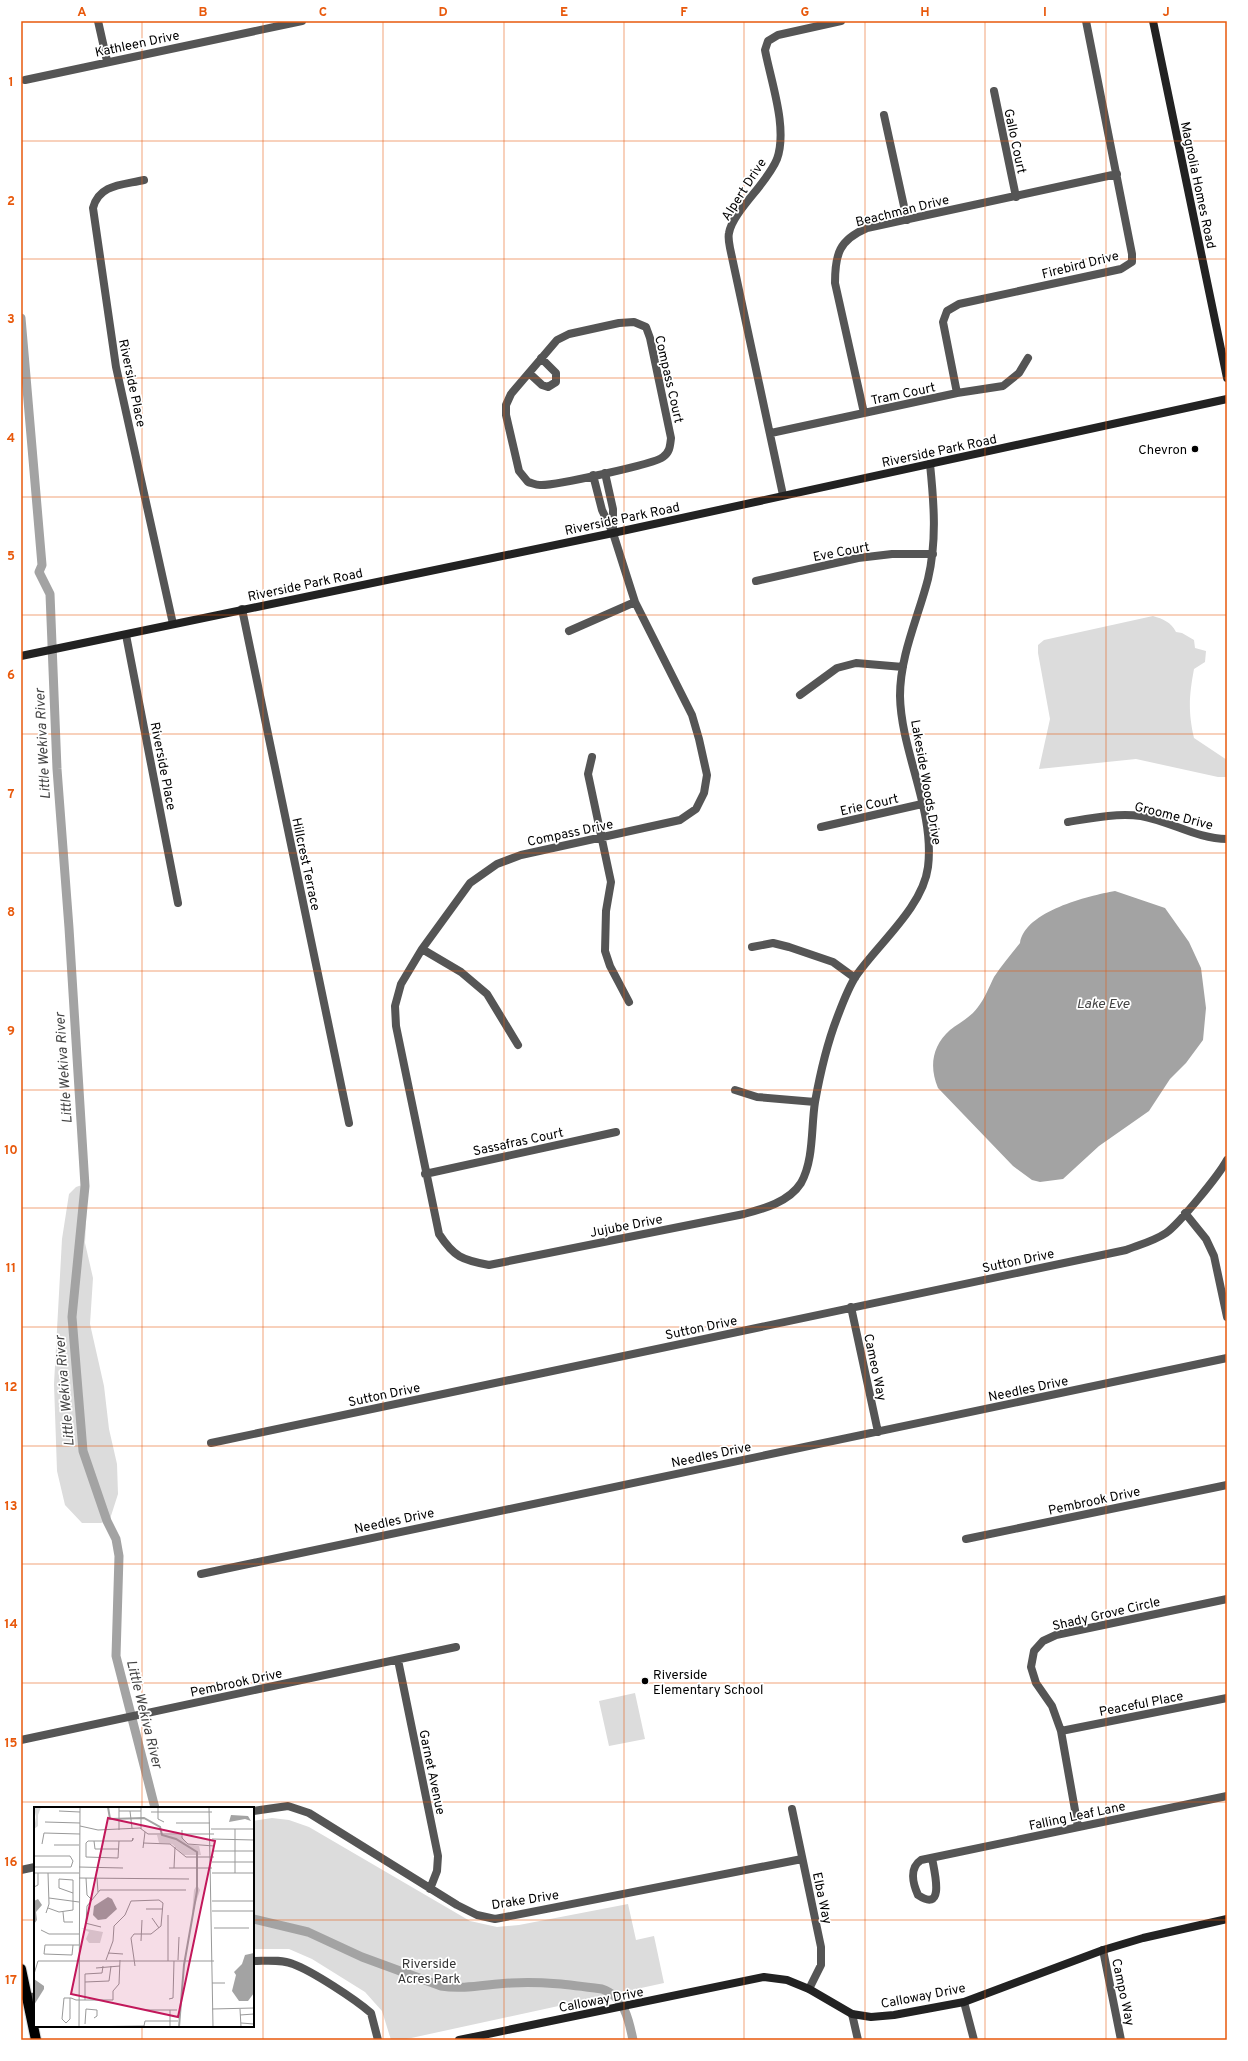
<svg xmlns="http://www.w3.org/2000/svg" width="1248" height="2061" font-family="Overpass,sans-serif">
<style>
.green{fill:#dcdcdc}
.water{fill:#a3a3a3}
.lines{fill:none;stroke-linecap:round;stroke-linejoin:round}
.canal{stroke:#a3a3a3;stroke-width:9}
.primary-casing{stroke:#dbdbdb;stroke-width:12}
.street{stroke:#555;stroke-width:8}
.secondary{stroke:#222;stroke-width:8}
.primary{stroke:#000;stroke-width:10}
.grid{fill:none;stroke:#e8590c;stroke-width:1;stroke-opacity:0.55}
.poi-dot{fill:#000;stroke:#fff;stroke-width:1.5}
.labels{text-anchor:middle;stroke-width:3.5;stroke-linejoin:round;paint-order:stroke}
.street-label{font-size:13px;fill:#000;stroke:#fff}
.poi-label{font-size:13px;fill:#000;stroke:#fff;text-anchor:end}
.park-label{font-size:13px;fill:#333;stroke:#fff}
.water-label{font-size:14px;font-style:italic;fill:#444;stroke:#fff}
.inset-river{fill:none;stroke:#a3a3a3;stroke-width:2}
.inset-road{fill:none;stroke:#999;stroke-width:1}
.view{fill:#c2185b;fill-opacity:0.15;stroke:#c2185b;stroke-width:2}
.inset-edge{fill:none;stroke:#000;stroke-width:2}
.neatline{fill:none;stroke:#e8590c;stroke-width:1.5}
.grid-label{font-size:13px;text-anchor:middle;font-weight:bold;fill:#e8590c}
</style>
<rect width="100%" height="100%" fill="#fff"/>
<!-- green -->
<path class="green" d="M1153,616c10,3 18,6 23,16l6,1 12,7 1,8 11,3 -1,11 -11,7c-5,27 -6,42 0,69l33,22v17h-9l-82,-18 -97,10 11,-50 -12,-66v-8l6,-5z
M82,1185l3,1 2,16 -2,41 8,35 -3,46 14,62 5,43 8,35 1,30 -8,25 -9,4h-19l-17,-18 -8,-34 -3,-87 8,-145 7,-45 7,-7z
M635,1693l10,46 -36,7 -10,-45z
M272,1818l17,2 20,7 161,94 27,6 22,-2 109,-21 8,36 18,-4 10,47 -262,57h-11l-9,-29 -17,-19 -53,-33 -23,-10h-36v-128z"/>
<!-- water -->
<path class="water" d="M1115,891l50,17 24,34 12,26 5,40 -3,32 -17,23 -16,16 -21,32 -50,35 -36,33 -23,3 -8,-2 -19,-14 -75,-78c-9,-21 -6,-42 12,-58 9,-7 21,-13 28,-23 7,-9 11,-20 16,-30 8,-12 17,-23 26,-34 5,-32 68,-47 95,-52z"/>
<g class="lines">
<!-- canal -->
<path class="canal" d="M21,318l21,247 -3,7 11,22 7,175 12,159 16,258 -13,131 11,134 24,70 9,18 3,17 -3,100 39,152
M253,1919l55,13 54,25 79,29c23,4 47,-2 70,-3 31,-2 61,2 91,6 22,7 27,31 31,51"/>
<defs>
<path id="primary" d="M21,1969l15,71"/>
</defs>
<!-- primary casing -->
<use href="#primary" class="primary-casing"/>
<!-- street -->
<path class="street" d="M98,21l9,40
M25,80l277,-59
M994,91l22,106
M884,115l23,105
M144,180c-21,5 -45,4 -51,28l23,159 57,257
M634,322l12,5 4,11 21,100c-1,8 -1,14 -8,19 -8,7 -110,29 -123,28 -4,0 -8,-2 -12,-3l-9,-11 -13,-56v-10l5,-11 46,-54 12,-6 50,-11z
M529,373l13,12 6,2 8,-5v-9l-15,-15
M957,393l-14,-71 4,-11 12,-7 162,-35 11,-7v-8l-46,-233
M864,413l-29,-130c0,-29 4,-43 32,-55l250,-54
M771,433l186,-40 46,-7 16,-13 9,-15
M605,473l8,36v20
M593,475l9,35 11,23 22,69 57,113 7,24 8,36 -3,18 -8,16 -16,11 -159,35 -24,9 -27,19 -48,66 -21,35 -6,22 1,20 43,208c15,23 23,26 50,31l255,-51c19,-5 45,-12 57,-31 13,-23 10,-56 14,-81 5,-28 12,-58 22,-84 5,-13 11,-30 19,-42 22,-32 67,-69 72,-109 7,-57 -27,-115 -28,-171 0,-41 18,-78 28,-117 9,-38 6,-76 2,-115
M783,495l-53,-247c-1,-5 -2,-11 -1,-15 4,-22 38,-49 48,-74 11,-31 -6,-77 -12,-109l3,-9 10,-6 63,-14
M756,581l102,-23 34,-4h41
M242,609l107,514
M569,631l66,-29
M126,635l52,268
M800,695l37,-27 19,-5 47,4
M592,757l-4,17 23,108 -5,29 -1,40 5,15 19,36
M1068,822c24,-4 48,-9 73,-6 29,5 56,23 86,23
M821,827l101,-23
M752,947l21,-4 16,4 44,15 22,16
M422,949l39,23 26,22 31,51
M735,1090l22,7 58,5
M425,1174l191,-42
M1185,1213l21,26 8,17 13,61
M851,1307l27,125
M211,1443l915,-193c13,-5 28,-9 40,-17 13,-9 53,-58 61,-73
M966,1539l261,-54
M201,1574l1026,-216
M398,1660l40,196 -1,15 -7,18
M1061,1731l166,-33
M21,1740l435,-93
M792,1809l29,138v18l-12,24
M253,1811l35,-5 21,7 148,92 20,10 18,4 307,-60
M1078,1827l-17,-96 -9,-25 -16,-23 -5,-16 3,-16 9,-10 13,-6 171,-36
M932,1858c2,12 14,56 -14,37 -5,-11 -9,-27 3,-35l306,-64
M21,1870l14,-3
M1103,1950l18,90
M253,1961c13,0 28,-2 40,3 19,7 62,35 78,49l7,27
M21,1996l14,1
M964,2002l10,38
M852,2014l6,26"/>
<!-- secondary -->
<path class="secondary" d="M1153,21l74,357
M21,656l592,-123 614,-134
M459,2040l305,-63 23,3 22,9 43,25 19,3 23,-2 70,-13 139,-52 40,-12 84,-19"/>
<!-- primary -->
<use href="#primary" class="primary"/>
</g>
<!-- grid -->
<path class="grid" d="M142,21v1787M263,21v2019M383,21v2019M504,21v2019M624,21v2019M744,21v2019M865,21v2019M985,21v2019M1106,21v2019M21,141h1206M21,259h1206M21,378h1206M21,497h1206M21,615h1206M21,734h1206M21,853h1206M21,971h1206M21,1090h1206M21,1208h1206M21,1327h1206M21,1446h1206M21,1564h1206M21,1683h1206M21,1802h1206M21,1920h14M253,1920h974M142,2026v14"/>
<!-- markers -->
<g class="poi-dot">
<circle cx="1195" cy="449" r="4"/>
<circle cx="645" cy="1681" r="4"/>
</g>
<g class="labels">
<!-- street labels -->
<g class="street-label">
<text transform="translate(137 43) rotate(-12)" y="5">Kathleen Drive</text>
<text transform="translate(1016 141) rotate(78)" y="5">Gallo Court</text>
<text transform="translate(1199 185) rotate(78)" y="5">Magnolia Homes Road</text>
<text transform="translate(743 189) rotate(-57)" y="5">Alpert Drive</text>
<text transform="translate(902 210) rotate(-14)" y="5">Beachman Drive</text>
<text transform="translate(1080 264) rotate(-14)" y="5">Firebird Drive</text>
<text transform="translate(670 379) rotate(77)" y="5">Compass Court</text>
<text transform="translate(133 383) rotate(78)" y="5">Riverside Place</text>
<text transform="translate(903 393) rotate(-12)" y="5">Tram Court</text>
<text transform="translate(939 450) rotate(-12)" y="5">Riverside Park Road</text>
<text transform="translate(622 518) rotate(-12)" y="5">Riverside Park Road</text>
<text transform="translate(841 551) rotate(-11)" y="5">Eve Court</text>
<text transform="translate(305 584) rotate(-12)" y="5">Riverside Park Road</text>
<text transform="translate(164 766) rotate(79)" y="5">Riverside Place</text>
<text transform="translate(927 782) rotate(80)" y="5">Lakeside Woods Drive</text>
<text transform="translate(869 804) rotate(-13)" y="5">Erie Court</text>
<text transform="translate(1174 815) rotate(14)" y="5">Groome Drive</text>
<text transform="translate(570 832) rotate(-12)" y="5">Compass Drive</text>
<text transform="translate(307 864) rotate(78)" y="5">Hillcrest Terrace</text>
<text transform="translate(518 1141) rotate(-12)" y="5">Sassafras Court</text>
<text transform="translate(626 1225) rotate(-11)" y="5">Jujube Drive</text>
<text transform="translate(1018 1260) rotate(-12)" y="5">Sutton Drive</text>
<text transform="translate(701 1327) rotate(-12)" y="5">Sutton Drive</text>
<text transform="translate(876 1367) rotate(78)" y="5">Cameo Way</text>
<text transform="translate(1028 1388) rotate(-12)" y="5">Needles Drive</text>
<text transform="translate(384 1394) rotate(-12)" y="5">Sutton Drive</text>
<text transform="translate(711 1454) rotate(-12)" y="5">Needles Drive</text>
<text transform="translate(1094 1500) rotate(-12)" y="5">Pembrook Drive</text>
<text transform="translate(394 1520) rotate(-12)" y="5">Needles Drive</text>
<text transform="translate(1106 1613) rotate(-13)" y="5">Shady Grove Circle</text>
<text transform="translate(236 1682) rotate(-12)" y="5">Pembrook Drive</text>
<text transform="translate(1141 1703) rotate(-11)" y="5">Peaceful Place</text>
<text transform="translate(433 1772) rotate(78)" y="5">Garnet Avenue</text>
<text transform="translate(1077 1815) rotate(-12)" y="5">Falling Leaf Lane</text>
<text transform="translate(823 1898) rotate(78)" y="5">Elba Way</text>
<text transform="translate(525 1899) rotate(-9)" y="5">Drake Drive</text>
<text transform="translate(1124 1992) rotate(78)" y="5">Campo Way</text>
<text transform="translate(923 1995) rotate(-11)" y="5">Calloway Drive</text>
<text transform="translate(601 1999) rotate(-11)" y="5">Calloway Drive</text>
</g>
<!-- poi labels -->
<g class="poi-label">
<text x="1187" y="454">Chevron</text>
<text x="653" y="1679" text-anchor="start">Riverside<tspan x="653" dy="15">Elementary School</tspan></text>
</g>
<!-- park labels -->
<g class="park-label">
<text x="429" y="1968">Riverside<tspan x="429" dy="15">Acres Park</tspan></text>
</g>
<!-- water labels -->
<g class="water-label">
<text transform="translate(42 744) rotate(-93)" y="5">Little Wekiva River</text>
<text x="1103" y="1008">Lake Eve</text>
<text transform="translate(63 1068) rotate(-94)" y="5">Little Wekiva River</text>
<text transform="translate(64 1391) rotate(-95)" y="5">Little Wekiva River</text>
<text transform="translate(145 1714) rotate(76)" y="5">Little Wekiva River</text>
</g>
</g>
<!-- overview -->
<g transform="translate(34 1807)">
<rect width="220" height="220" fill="#fff"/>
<path d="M0,0h7l-3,8v11l-4,3 2,-12zM123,28h24l6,9 12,2 2,9h-17l-12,-11 -13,-1zM163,78l3,5 -8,24 2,-24zM47,121l22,4 -3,11h-11l-3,-4 3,-7z" fill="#dcdcdc"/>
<path d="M197,8l17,1 3,5 -6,-2 -16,3zM74,90l4,2 5,10 -11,10 -8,1 -5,-5 1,-9zM4,92l4,6 -6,7 1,8 -3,4v-23zM220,146v40l-6,8h-9l-7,-10 4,-16 -2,-3 8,-8 3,-9zM0,172l10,7v3l-10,16z" fill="#a3a3a3"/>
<path class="inset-river" d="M74,0l2,12 34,-1 16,9 2,8 14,4 21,13v39l-13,74 -5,62"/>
<path class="inset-road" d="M107,0v22M124,0v12l6,3M175,0l4,220M25,4l21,1M85,4h22M96,4l2,17M117,5h61M11,15l35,1M142,16h34M46,19l18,4 42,-2 8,6h66M177,22h43M85,23v-23M148,23v8l6,6 26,2M178,32l42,1M60,34l1,8h23M85,34l-1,17 -32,-1v-14l2,-2h44l1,-3v2l-1,1M109,36l27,1 16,13h28M8,37l2,-11 36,1M20,38h25M109,41l2,-16M178,44h42M0,49h36l3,5M178,55h42M0,60h37l2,-6M45,60l44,1M135,61h43M140,61l1,-21M0,66h45M178,66h42M201,66v-44M45,71l110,1M52,71l1,17 4,4M63,71l1,14M0,80l4,-2v-12M15,91l30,4M178,94h42M14,101l11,4 14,-2v-30l-14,-1v9l14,5M112,102h17M178,104h42M29,105l1,10h9M12,106l3,-9 -1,-31M118,111l7,10M51,116l16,4M52,116l1,-17 13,-16h86M180,121h35M7,123l8,4h30M107,134l1,-21M39,138l-1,10 -28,-1 1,-9h34M74,146l15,1M72,153l7,-19 1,-15 11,-11 6,-14 28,-1 4,3 -2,23 -10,8h-17l-3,4 4,28M144,153l1,-23M134,154v-46M62,161l24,-2M0,167l4,-13h176M51,175l24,-1 2,-15M178,176h13M36,191v21l-4,4 -4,-4 2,-21h7l5,2h37v-9l6,-7 1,-24M135,192l4,-1 1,-37M51,193v-26l17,-1 1,-7M178,202l42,-1M206,202l1,18M112,203h31M136,203v17M206,208l14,-1M207,216l13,1M51,217l1,-15 11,1v6l-3,2M42,220l68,-1 1,-5h33M45,220l1,-220"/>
<path class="view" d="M74,11l107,23 -37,176 -107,-23z"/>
<rect width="220" height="220" class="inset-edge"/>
</g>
<!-- border -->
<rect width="1248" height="2061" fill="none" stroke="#ffffff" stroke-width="44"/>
<rect x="22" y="22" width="1204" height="2017" class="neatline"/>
<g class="grid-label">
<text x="82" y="16">A</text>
<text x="203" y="16">B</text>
<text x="323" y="16">C</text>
<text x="443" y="16">D</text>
<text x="564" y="16">E</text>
<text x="684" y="16">F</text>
<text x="805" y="16">G</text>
<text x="925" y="16">H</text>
<text x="1045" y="16">I</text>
<text x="1166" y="16">J</text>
<text x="11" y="86">1</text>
<text x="11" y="205">2</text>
<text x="11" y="323">3</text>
<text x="11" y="442">4</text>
<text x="11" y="560">5</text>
<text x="11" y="679">6</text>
<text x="11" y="798">7</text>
<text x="11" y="916">8</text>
<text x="11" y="1035">9</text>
<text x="11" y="1154">10</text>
<text x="11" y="1272">11</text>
<text x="11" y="1391">12</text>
<text x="11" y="1510">13</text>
<text x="11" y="1628">14</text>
<text x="11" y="1747">15</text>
<text x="11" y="1866">16</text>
<text x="11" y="1984">17</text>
</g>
</svg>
